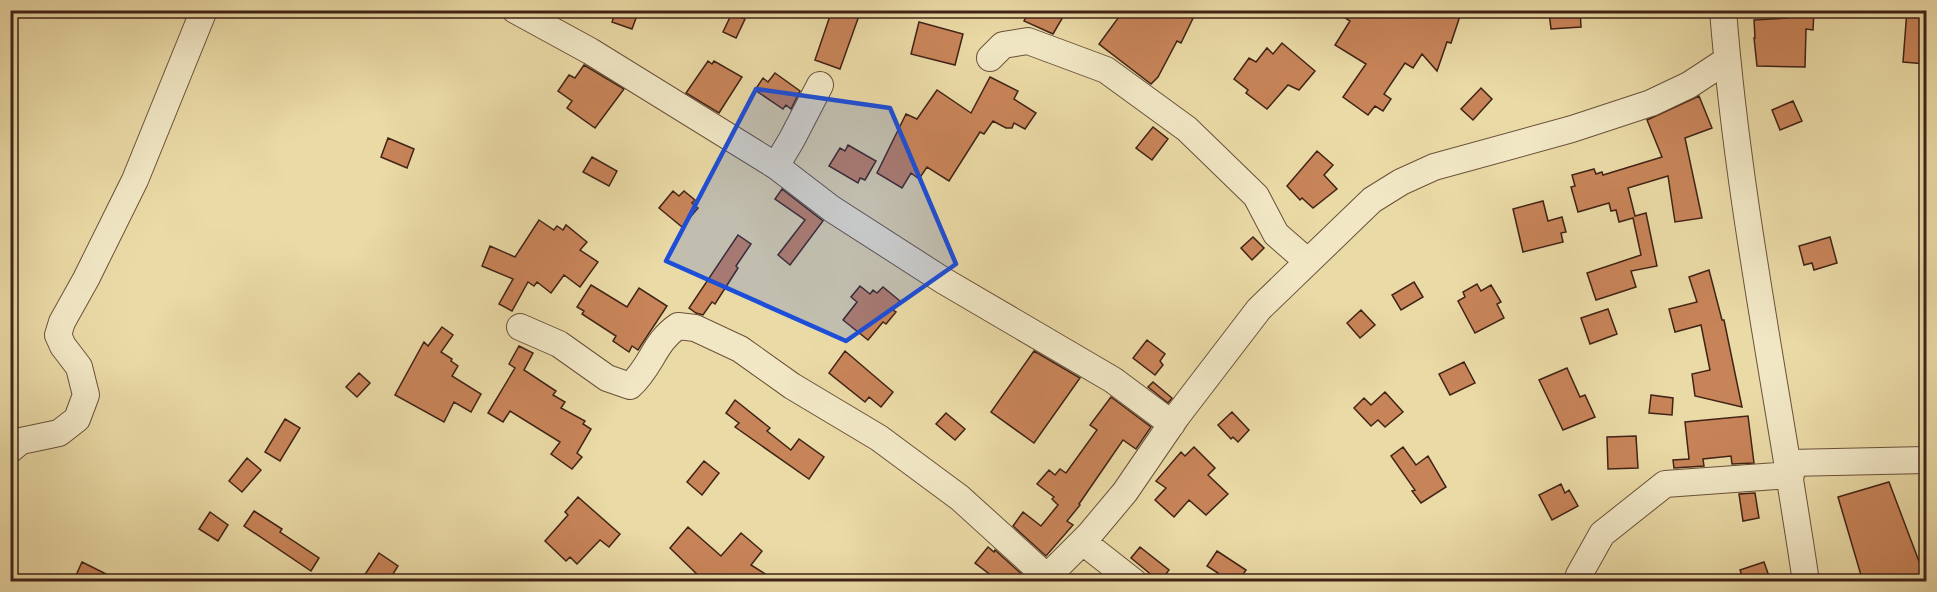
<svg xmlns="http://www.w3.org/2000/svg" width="1937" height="592" font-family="'IM FELL DW Pica',serif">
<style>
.building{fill:#c88459;stroke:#402316;stroke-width:1.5}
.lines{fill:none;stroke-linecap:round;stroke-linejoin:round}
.minor-casing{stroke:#6a513a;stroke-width:28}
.minor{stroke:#f1e7c5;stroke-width:26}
.marked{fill:#1d4ed8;fill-opacity:0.2;stroke:#1d4ed8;stroke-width:4.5;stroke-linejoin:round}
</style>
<rect width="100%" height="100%" fill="#eadaa6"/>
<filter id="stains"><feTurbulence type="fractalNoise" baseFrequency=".00333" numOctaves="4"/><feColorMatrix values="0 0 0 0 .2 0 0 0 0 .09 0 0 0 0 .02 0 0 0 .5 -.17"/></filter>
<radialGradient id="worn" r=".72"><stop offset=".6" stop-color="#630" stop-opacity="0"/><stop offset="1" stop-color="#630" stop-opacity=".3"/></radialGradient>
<!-- building -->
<path class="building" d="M616,10h23l-7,19 -20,-7z
M832,10h29l-21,59 -25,-9z
M1030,10h37l-14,24 -29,-13z
M1124,10h73l-16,33 -4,-2 -19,36 -7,7 -52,-40z
M1333,10h129l-11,33 -4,-1 -10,29 -15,-17 -9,14 -8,-5 -21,31 7,5 -8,12 -8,-5 -7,9 -25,-18 23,-33 -31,-19 15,-24z
M1560,10h20l1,17 -30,2 -2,-17z
M1789,10h25l-1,20 -7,-1 -1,38 -48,-1 -3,-28h1l-1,-18 34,-2z
M1907,10h19v54l-23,-2z
M732,13l13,6 -9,19 -13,-6z
M919,22l44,12 -8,31 -44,-11z
M1282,43l33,28 -16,19 -11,-5 -21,24 -21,-16 2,-3 -14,-11 15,-21 7,4 11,-14 6,6z
M708,61l4,3 2,-3 28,16 -23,36 -33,-20z
M584,65l40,24 -29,39 -28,-20 5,-7 -14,-10 11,-16 6,3z
M775,73l25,18 -9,18 -5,-4 -3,4 -28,-19 8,-12 5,4z
M990,77l28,14 -4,8 22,14 -11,16 -11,-6 -2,5h-6l-13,-7 -9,13 -4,-2 -31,49 -22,-14 -8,12 -8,-6 -9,15 -25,-15 29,-59 11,5 20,-29 34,23z
M1481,88l11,11 -19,21 -12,-11z
M1699,96l13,32 -27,10 17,80 -27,4 -7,-46 -40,12 7,28 11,-3 11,53 -26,5 5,16 -40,13 -9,-27 54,-18 -8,-37 -14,4 -3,-12 -5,1 -2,-8 -31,9 -7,-25 4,-1 -3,-11 22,-6 2,5 6,-2 1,3 59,-18 -15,-37z
M1793,101l9,20 -22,9 -8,-20z
M1153,127l15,12 -16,21 -16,-12z
M388,138l26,11 -7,19 -26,-11z
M848,145l28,16 -11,19 -5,-2 -2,5 -29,-17 11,-18 5,3z
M1317,151l16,14 -9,10 13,14 -24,19 -11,-10 -2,2 -13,-14z
M592,157l25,14 -8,15 -26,-14z
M782,189l41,32 -33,44 -12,-10 27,-35 -30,-21z
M673,191l6,5 5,-5 11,9 -3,3 6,5 -16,19 -23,-19z
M1543,201l5,20 14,-4 4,15 -5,1 2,9 -40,10 -10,-43z
M539,220l15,10 3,-4 6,4 3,-5 21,17 -7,8 18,12 -18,25 -16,-12 -13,18 -14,-11 -3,4 -6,-4 -16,29 -13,-7 14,-25 -31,-13 8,-20 25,11z
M738,235l13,9 -15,22 2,2 -23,36 -3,-2 -9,13 -7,-2 -7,-5z
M1253,237l11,11 -12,12 -11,-12z
M1830,237l7,26 -23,7 -2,-7 -8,2 -5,-19z
M1709,270l13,50h2l18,87 -47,-11 -3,-22 18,-4 -9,-45 -26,7 -6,-23 28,-7 -8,-25z
M1414,282l9,15 -22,13 -9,-15z
M1477,284l4,7 10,-6 10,17 -4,2 7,14 -29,15 -17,-32 7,-4 -2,-5z
M591,285l36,22 12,-19 28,18 -29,44 -6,-4 -3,6 -16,-11 3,-5 -34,-22 2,-3 -7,-4z
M860,286l10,8 3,-4 4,3 6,-6 17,14 -7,9 3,2 -10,12 -3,-2 -15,18 -25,-20 14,-18 -6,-5z
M1608,309l9,25 -27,10 -9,-26z
M1361,310l14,15 -15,13 -13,-15z
M442,327l11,8 -12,17 11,7 -1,2 7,5 -6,10 29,18 -10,18 -17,-10 -10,20 -49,-27 29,-53 4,4z
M1147,340l18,14 -5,7 3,4 -8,10 -22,-17z
M519,346l14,7 -9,17 32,21 -3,4 12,7 -4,6 24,13 -2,3 8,5 -14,24 5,4 -10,12 -21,-15 9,-12 -50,-31 -7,11 -15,-9 27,-45 -6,-4z
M845,351l48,41 -12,15 -12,-10 -4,5 -36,-29z
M1034,351l46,27 -46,65 -43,-31z
M1464,362l11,21 -25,12 -11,-21z
M1567,368l13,29 5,-2 10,22 -32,13 -24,-50z
M359,373l11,10 -13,14 -11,-10z
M1153,382l19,16 -4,5 -20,-16z
M1385,392l18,20 -18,15 -7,-7 -7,6 -17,-18 10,-10 7,7z
M1651,395l22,3 -1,17 -23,-2z
M1111,397l40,30 -15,22 -13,-9 -44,64 1,1 -13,16 6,4 -27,31 -33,-30 10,-14 18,14 17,-21 -6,-6 2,-2 -17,-13 12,-14 6,5 5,-6 6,4 31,-43 -7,-5z
M735,400l35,28 -3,3 24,19 8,-11 25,18 -15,22 -74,-52 4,-4 -13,-10z
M1232,412l17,18 -11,12 -5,-5 -2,2 -13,-14z
M946,413l19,16 -10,11 -19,-16z
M1748,416l6,47 -22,1 -1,-8 -28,3 1,7 -30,2 -1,-8 16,-1 -4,-37z
M285,419l15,9 -20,33 -15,-9z
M1636,436l2,32 -30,1 -1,-32z
M1194,447l21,21 -7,7 20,19 -22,21 -17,-15 -15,17 -19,-17 11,-12 -10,-7 25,-29 4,4z
M1403,447l13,18 12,-9 18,31 -25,16 -9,-12 3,-1 -24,-34z
M247,458l14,12 -19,22 -13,-11z
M704,461l15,12 -17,22 -15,-13z
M1889,482l37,98v2h-63l-25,-85z
M1561,484l4,9 4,-3 9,16 -26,14 -13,-25z
M1755,493l4,25 -16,3 -4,-27z
M578,497l42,37 -11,13 -9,-7 -23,24 -7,-7 -4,4 -21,-20 23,-26 -3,-3z
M254,511l28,18 -2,3 39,26 -8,13 -67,-45z
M210,512l18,13 -10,16 -19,-12z
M688,527l33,29 20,-23 21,18 -11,14 27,17h-73l-35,-34z
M988,547l6,5 1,-2 31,28 -3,4h-23l-25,-19z
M1140,547l29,23 -9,12 -29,-24z
M1217,551l29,19 -8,12h-26l6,-9 -11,-7z
M379,553l19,13 -10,16h-28z
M82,562l40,20h-49z
M1764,562l7,20h-27l-4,-12z"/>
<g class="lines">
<defs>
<path id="minor" d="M515,10l75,41 186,115 56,43 112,72 169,99 59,44
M1723,10c15,192 55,381 83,572
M990,58l13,-13 25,-4 78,29 81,59 34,33 35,34 20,38 31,27
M776,166l16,-27 28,-54
M520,327l39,17 48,34 23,8c22,-20 24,-44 48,-60l17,2 45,21 52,37 87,52 81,60 87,79
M10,450l11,-9 38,-8 18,-14 9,-24 -7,-28 -16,-21 -5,-11 4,-13 24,-43 49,-99 69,-170
M1789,463l137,-3
M1083,542l51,40
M1042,582l47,-47 36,-43 52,-76 82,-107 113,-109 29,-18 33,-15 138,-38 79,-26 38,-18 38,-25
M1578,582l1,-7 23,-41 63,-50 126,-9"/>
</defs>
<!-- minor casing -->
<use href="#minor" class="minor-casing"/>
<!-- minor -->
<use href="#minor" class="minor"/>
</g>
<!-- marked area -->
<path class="marked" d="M756,89l134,19 66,156 -110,77 -180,-80z"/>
<!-- margin -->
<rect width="1937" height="592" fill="none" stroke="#eadaa6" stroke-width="36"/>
<rect x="12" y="12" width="1913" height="568" fill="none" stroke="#402316" stroke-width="3"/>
<rect x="18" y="18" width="1901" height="556" fill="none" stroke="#402316" stroke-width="1.5"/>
<rect width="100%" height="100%" filter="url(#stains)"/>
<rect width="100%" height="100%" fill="url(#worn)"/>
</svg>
